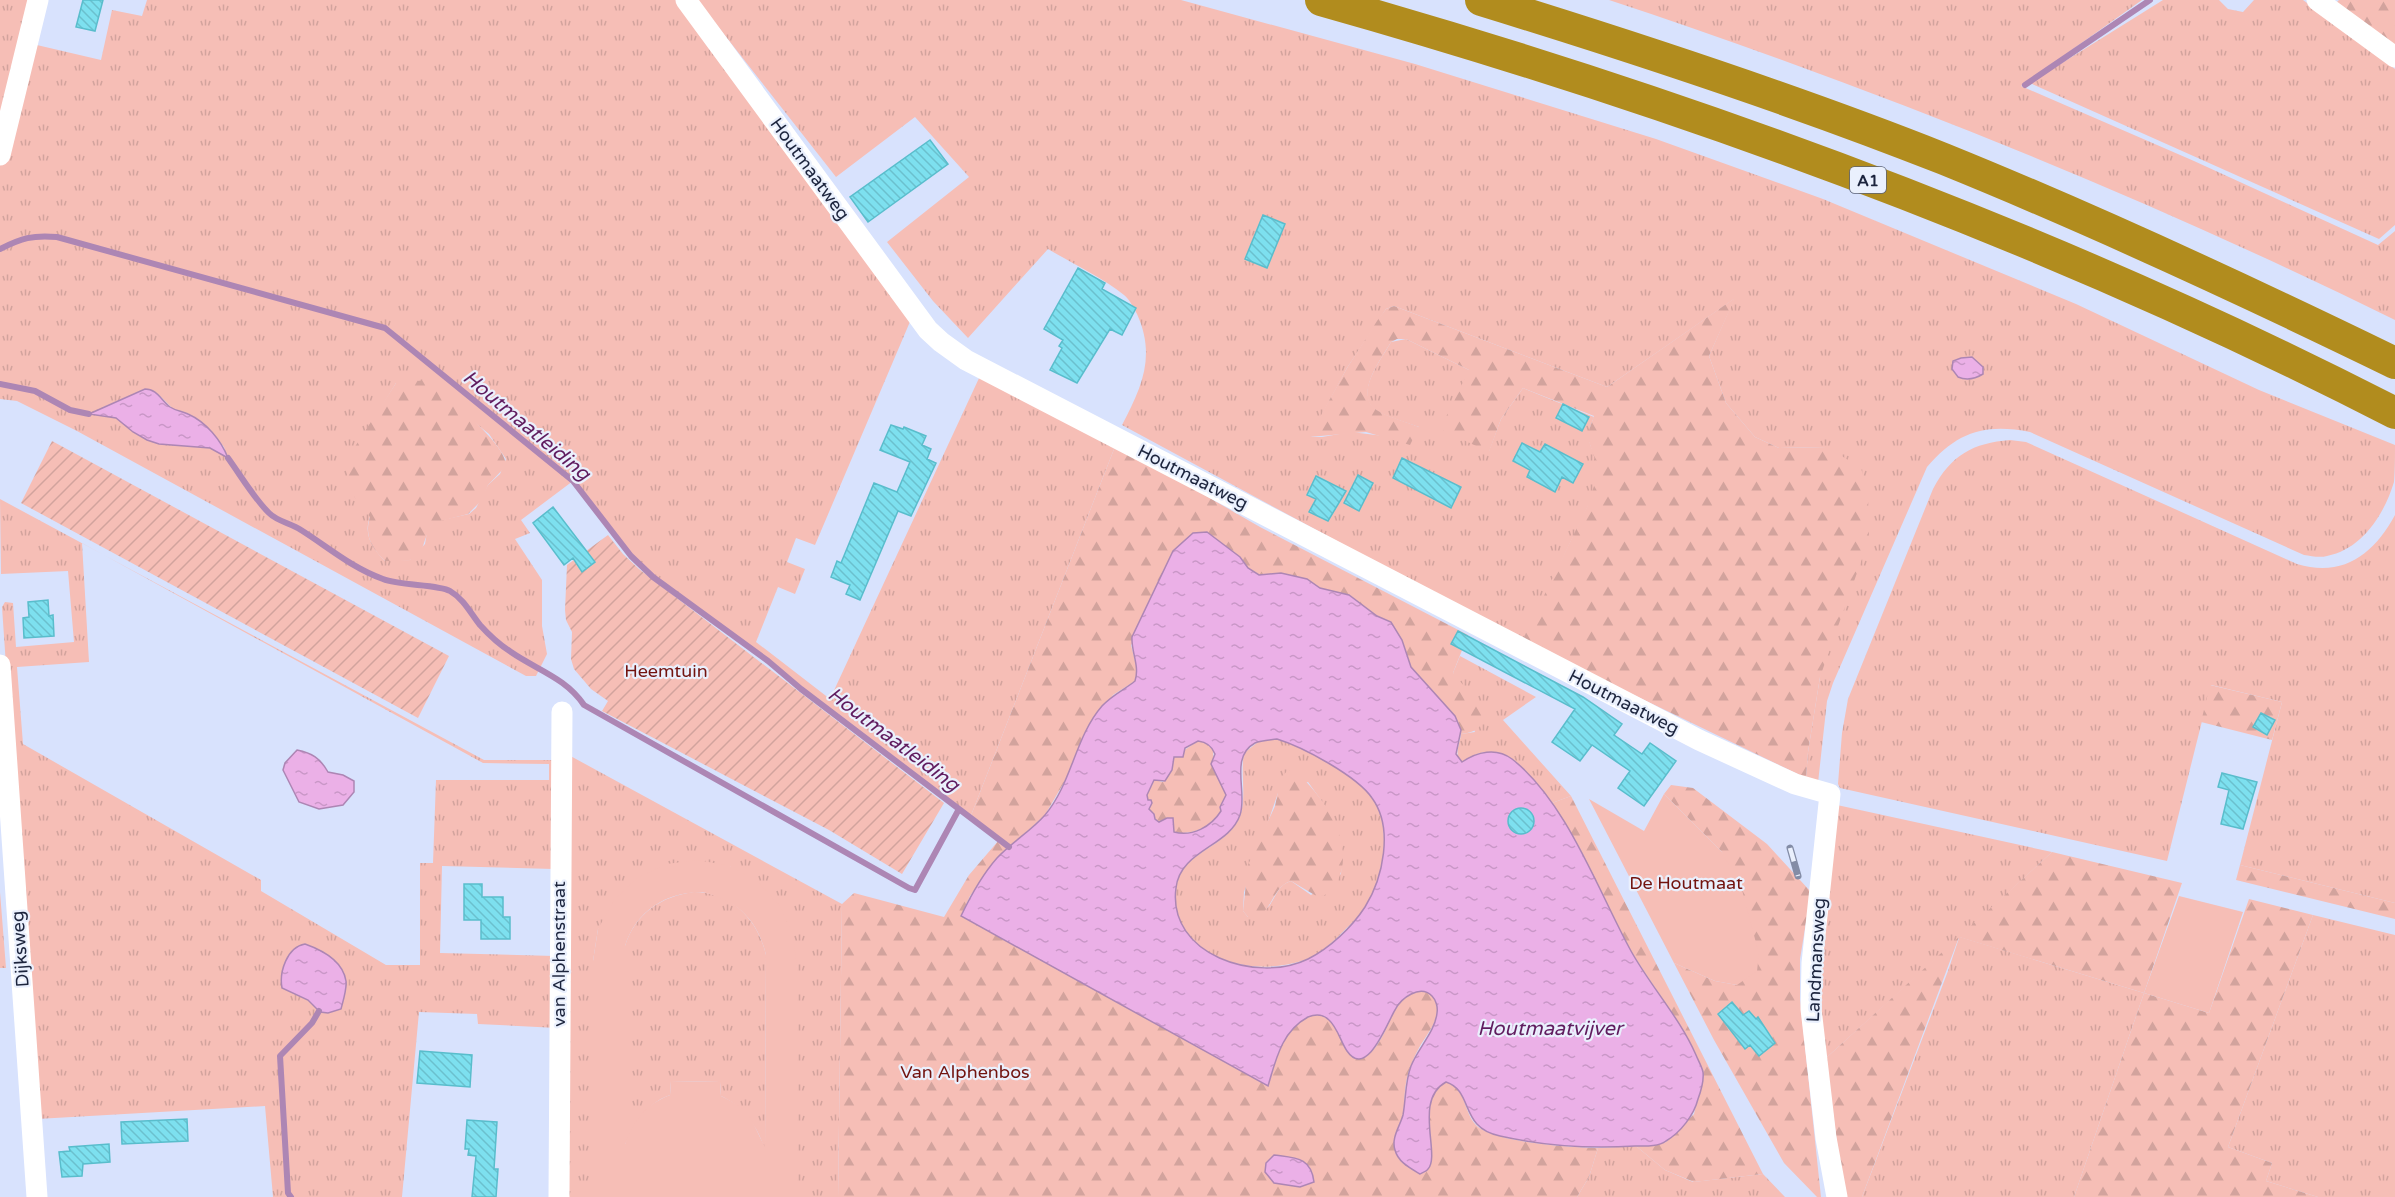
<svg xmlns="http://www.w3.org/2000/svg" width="2395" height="1197" font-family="'Varela Round',sans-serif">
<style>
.grass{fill:url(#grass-tufts);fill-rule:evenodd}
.forest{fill:url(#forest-firs)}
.park{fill:#f6beb6;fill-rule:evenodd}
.garden{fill:url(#garden-furrows)}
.water{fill:url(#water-ripples);stroke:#ad86b4;stroke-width:1.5;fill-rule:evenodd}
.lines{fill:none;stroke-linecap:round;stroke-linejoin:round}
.stream{stroke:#ad86b4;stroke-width:6}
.building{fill:url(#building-back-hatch);stroke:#59bdcc;stroke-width:1.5}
.minor{stroke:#fff;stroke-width:21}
.highway{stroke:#b18c1e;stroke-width:32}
.rail-casing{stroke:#838ca6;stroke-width:7}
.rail{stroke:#eaf0fd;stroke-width:4.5;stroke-dasharray:14;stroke-linecap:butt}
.labels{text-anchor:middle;stroke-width:4.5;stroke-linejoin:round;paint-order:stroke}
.shield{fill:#eaf0fd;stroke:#5a6177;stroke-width:1.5}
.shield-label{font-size:16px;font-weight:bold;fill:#1c243d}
.street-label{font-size:18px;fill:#1c243d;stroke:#eaf0fd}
.park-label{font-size:18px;fill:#72130f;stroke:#eaf0fd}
.water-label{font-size:20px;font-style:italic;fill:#601c5f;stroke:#eaf0fd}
</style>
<defs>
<pattern id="grass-tufts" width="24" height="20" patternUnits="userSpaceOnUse" patternTransform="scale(1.5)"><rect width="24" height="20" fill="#f6beb6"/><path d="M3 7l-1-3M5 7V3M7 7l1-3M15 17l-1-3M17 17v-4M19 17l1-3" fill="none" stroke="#d2a39d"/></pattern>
<pattern id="forest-firs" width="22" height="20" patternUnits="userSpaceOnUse" patternTransform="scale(1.5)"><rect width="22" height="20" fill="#f6beb6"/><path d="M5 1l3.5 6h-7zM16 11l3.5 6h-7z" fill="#d2a39d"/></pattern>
<pattern id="garden-furrows" width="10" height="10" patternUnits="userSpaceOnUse" patternTransform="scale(1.5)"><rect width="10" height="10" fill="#f6beb6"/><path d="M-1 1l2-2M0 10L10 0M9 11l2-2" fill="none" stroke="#d2a39d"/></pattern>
<pattern id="water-ripples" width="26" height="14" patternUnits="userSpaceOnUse" patternTransform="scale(1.5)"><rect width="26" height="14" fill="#ebb0e7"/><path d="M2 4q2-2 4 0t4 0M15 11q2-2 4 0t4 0" fill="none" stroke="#c997c7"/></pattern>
<pattern id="building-back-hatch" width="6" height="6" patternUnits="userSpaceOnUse" patternTransform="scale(1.5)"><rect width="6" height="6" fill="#7de0ef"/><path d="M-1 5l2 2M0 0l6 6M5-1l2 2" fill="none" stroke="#6bc0ce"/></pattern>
</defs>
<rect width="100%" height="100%" fill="#d8e2fd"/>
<!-- grass -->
<path class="grass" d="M0,0h33l-9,42 77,18 11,-50 30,6 5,-16h530l235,317 -97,228 -19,-7 -9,24 18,7 -10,25 -17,-7 -22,55 74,57 150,-323 136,68 -146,374 -169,-129 -33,-28 -115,-85 -22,-20 -58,-75 -52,39 9,13 -15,6 27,41v46l5,28 -11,22h-10l-449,-245 -60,-30 -17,-2zM396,383l73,35 20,16 17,25 -6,15 -12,11 -12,23 -7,6 -36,8 -6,10 -2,12 -15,16 -25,1c-12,-12 -22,-26 -15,-44l-2,-88zM145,389l13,5 16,16 15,4 28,24 7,9 3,10c-6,-3 -13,-8 -20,-10 -20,-4 -41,1 -60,-7 -16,-7 -31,-23 -44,-33l18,-6z
M697,0h484l234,64 241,75 167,60 253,105 183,86 136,55c0,11 0,27 -1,37 -10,33 -32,67 -67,74 -7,2 -16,0 -23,-1l-274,-123c-45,-9 -73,0 -103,35l-94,216 -6,18 -9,82 -12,-5 2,-26 12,-75 7,-230 -48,1 -24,-11 -29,-34 -17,-47 25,-57 -127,88 -213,-81 -8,3 -39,59 -37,69h12l29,-5 33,4 35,-9c-13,-5 -28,-9 -40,-15 -28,-15 2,-52 12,-70l15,-3 63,31 20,81 12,-32 22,-31 71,29c-15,32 8,35 5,56 -5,25 -19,49 -30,72 -15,32 -29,65 -47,96l-400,-216c20,-38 34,-69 15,-111 -3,-6 -7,-14 -13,-19 -22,-18 -51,-31 -76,-46l-80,89 -35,-37 -46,-59 82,-65 -54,-60 -79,60zM1954,361l29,13c-12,8 -23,7 -31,-6z
M1609,0h533l-121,86 173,75 184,84 17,-14v89c-254,-125 -517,-231 -786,-320z
M2163,0h56l9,9 15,3 11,-12h49l92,69v156l-16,14 -349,-156z
M2010,440l16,2 271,122c46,14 77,-10 98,-49v388l-155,-38 42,-163 -71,-17 -44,176 -327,-73 -2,-4 4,-51 6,-34 85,-210c18,-34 40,-46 77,-49z
M0,499l484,261h69l1,109 -112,-3 -2,87 115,3 2,72 -79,-4 -1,-10 -58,-2 -17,185h-129l-8,-91 -228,13 -35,-512 3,-5 8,1 3,44 58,-5 -6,-71 -67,3zM82,543l401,220 66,1v16h-113l-3,83h-13v102h-34l-125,-74v-11l-238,-136 -6,-77 72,-5zM288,960l32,52 -12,-12 -24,-34z
M1460,656l76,41 -33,23 68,76 -19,7c-25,-30 -49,-70 -90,-41 -9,-7 -2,-18 -1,-28l14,-2 -22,-59z
M1277,739c27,8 84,38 98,63 18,33 7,83 -15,112 -6,8 -15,15 -22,23 -9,8 -21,19 -33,23 -31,10 -63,9 -93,-5 -17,-8 -37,-32 -38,-53 -1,-53 51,-49 66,-86 7,-19 0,-43 4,-63l14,-11zM1308,782c23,31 36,52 33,92l-30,21 -20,-14c-13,4 -14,14 -22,25 -4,5 -14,8 -21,11l-5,-6 1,-19 34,-99z
M565,753l277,151 -4,293h-41v-230l-67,-101 -132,63 -5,32v236h-30z
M1837,805l215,47 -92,85 184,56 -70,204h-212l86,-226 11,-33 -133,120 -7,-54 1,-43z
M0,892l6,76h-6z
M694,892c38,0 64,28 72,63l-1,195c-8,-25 -21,-43 -44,-54l-1,-14 -49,-1 -1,14c-27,10 -32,28 -46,51l1,-200c10,-32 36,-50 69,-54z
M2313,915l82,20v262h-77l-52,-16 6,-18 -44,-16z
M1636,1146l29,24 28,12 70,-8 22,23h-208l12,-20 9,-29z"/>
<!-- forest -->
<path class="forest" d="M2339,0h56v48l-60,-44z
M1735,298l-26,58 17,47 29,34 24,11 48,-1 34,21 7,25 1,46 -49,138 -12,75 -2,26 -284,-137 65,-134 12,-36 -12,-35 7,-20 -71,-28 -22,31 -12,33 -49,-23 29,-59 -63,-31h-9l-6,3c-10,18 -40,55 -11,70 12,6 27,10 39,15l-9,18 -44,-13 -57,5 38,-69 30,-47 9,-12 8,-3 213,81z
M427,380c18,16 80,63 79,86l-18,19 -6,15 -14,14 -35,9c-18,29 -1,40 -48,38 -13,-13 -21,-25 -15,-44l-24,-31 3,-30 47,-73z
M1116,444l144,83 208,108 -15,38c15,18 53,56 8,61v-4l-50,-63 -9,-27 -11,-18 -14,-6 -28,-21 -29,-7 -13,-9 -26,-6 -21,2 -12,-7 -8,-11 -16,-11 -93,99 7,28 -3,8 -22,14 -34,52 -13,32 -21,36 -48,44 -27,37 -9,20 307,169c9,-23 14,-64 46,-70 6,-1 13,1 17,6 8,10 14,25 21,36 37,8 35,-71 71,-66 10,1 15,12 14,21 -1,13 -12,25 -18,36 -6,11 -11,23 -13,35 -2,11 -1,24 -4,36 -3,8 -9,18 -8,26 2,15 14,22 26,29 1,0 7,-3 8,-5 13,-14 -15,-69 18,-87 21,7 17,29 30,43 18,18 96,22 122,23l-9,29 -12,20h-739l4,-293 12,-11 90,24 25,-42 30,-35 -29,-22z
M2210,685l72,17 -10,38 -71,-18z
M1198,741h5l10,8 1,18 12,28 -6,12 1,4c-10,16 -29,25 -47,21l-1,-14h-6l-8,4c-7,-5 -15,-20 -12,-29 2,-4 6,-7 7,-13l9,2 9,-12 2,-13z
M1294,770c28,24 62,72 44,110 -5,10 -10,15 -20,17l-27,-16c-21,6 -18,38 -43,36l-5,-6 5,-46 27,-59 6,-28 6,-7z
M1671,785l22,3 74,56 44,48 -11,67v40l21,198h-4l-33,-34 -70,-123 -40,-77 41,18 22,4 -15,-133 -58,-58z
M1571,796l192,378 -69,8 -29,-12 -29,-24h13l17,-4 28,-28 9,-42 -24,-48 -47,-71 -53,-103 -27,-47z
M2052,852l130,31 -38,110 65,20 40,-114 64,16 -85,232 44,16 -6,18 52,16h-244l70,-204 -185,-56 -97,260h-18l-18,-139z
M2240,865l155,38v16l-159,-39z"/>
<!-- park -->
<path class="park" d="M1664,794l58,58 20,38 17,64 -2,17 -20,14 -22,-4 -41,-18 -85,-164 55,32z
M698,860l32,6 28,16 22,24 13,29 4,32v230h-204v-236l5,-32 16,-29 23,-22 29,-14zM702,892c35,8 56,28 64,63l-1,192c-15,-28 -11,-35 -44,-51l-1,-14 -49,-1 -1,14c-27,11 -34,24 -45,49v-198c11,-35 41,-54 77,-54z
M2179,896l64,16 -34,101 -65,-20z"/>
<!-- garden -->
<path class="garden" d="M52,441l397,215 -31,62 -397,-215z
M608,535l15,19 16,15 305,234 -42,71 -73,-44 -227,-119 6,-10 -17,-12 -17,-20 -3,-10 1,-27 -6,-12 -1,-10 2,-45z"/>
<!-- water -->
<path class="water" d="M1972,357l11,10v7c-8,5 -16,7 -25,3l-6,-8 1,-8 8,-3z
M145,389c12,0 16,11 25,18 6,4 12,4 18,7 18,8 33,26 40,44l-18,-10 -51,-4 -12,-4 -14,-8 -17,-14 -27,-4z
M1207,532l33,25 8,11 11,7 22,-2 26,6 13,9 29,7 28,21 14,6 11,18 9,27 44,49 6,14 -5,24 6,8c15,-10 34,-15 50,-3 55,43 86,132 119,192 20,36 49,67 65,104 2,5 6,12 7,17 1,9 -2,19 -5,27 -4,16 -17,33 -32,42 -8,6 -21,5 -31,5 -45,3 -90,0 -135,-10 -41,-8 -26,-45 -54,-54 -33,18 -5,73 -18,87 -1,2 -6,4 -8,5 -10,-6 -22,-12 -25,-24 -4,-12 5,-24 8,-35 3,-17 2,-33 8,-49 7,-18 24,-34 26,-53 1,-6 -1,-13 -5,-17 -12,-12 -31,2 -37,14 -7,11 -28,70 -48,41 -6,-9 -10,-24 -18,-31 -6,-6 -14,-6 -21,-3 -26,14 -32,42 -40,69l-307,-170c10,-21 21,-41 36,-58 15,-16 34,-27 48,-43 27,-32 30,-78 57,-109 10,-11 22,-16 33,-25 5,-15 -4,-29 -3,-44l41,-86 20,-18zM1277,739c26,8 80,37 95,59 22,30 11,80 -7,109 -13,20 -35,41 -57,52 -51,25 -141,-4 -132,-71 4,-38 53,-41 64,-73 8,-22 -11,-58 15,-72 6,-3 15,-3 22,-4zM1198,741c8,1 14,5 17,13l-4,10 15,31 -6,12 1,4c-10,16 -29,26 -47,21l-1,-14h-6l-8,4 -4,-3 -1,-5 -5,-5 3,-6 -1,-3h-3l-1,-5 7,-15 11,1 7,-11 2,-13h9l2,-9z
M297,750c15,3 23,8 31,22l15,3 11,6v11l-11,13 -24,4 -20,-7 -16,-32 2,-7z
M305,944c17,6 38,17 41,37 1,8 -3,20 -5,28l-13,4 -8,-1 -12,-12 -26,-12c-3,-16 5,-41 23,-44z
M1274,1155c22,3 37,2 40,27l-14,5 -26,-4 -9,-11 1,-9z"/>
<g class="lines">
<!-- stream -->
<path class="stream" d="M2025,85l125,-85
M0,249c22,-11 32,-14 57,-12l328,91 188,153 58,75 22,21 115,84 33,28 208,158
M0,384l35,7 35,19 19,4
M228,458c13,18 25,39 41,55 9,9 22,10 32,17 27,17 51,38 82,49 17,7 55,5 67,12 14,8 21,23 30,34 9,10 20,20 31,27 26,18 55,26 73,53l325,183 6,2 44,-81
M291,1197l-3,-4 -8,-137 32,-33 7,-12"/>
</g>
<!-- building -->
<path class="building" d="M83,0h20l-8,31 -19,-4z
M930,140l18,24 -80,58 -18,-25z
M1263,215l22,9 -18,44 -22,-9z
M1078,268l27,15 -3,6 34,19 -14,27 -12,-6 -33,54 -27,-13 12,-22 -3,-2 4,-6 -19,-11z
M1563,404l26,13 -7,14 -26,-13z
M891,425l12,4 1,-2 22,9 -4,9 9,4 -4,10 9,4 -25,53 -13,-5 -38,89 -14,-6 4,-9 -19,-8 6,-16 4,2 33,-80 23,9 13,-30 -30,-12z
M1522,443l18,9 5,-8 38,20 -10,19 -11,-6 -7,15 -28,-15 3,-7 -17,-9z
M1402,458l59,29 -10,21 -58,-30z
M1358,475l15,8 -14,28 -15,-8z
M1316,476l30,15 -18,30 -19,-9 7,-13 -9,-4z
M553,507l42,55 -13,10 -9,-14 -9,7 -31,-42z
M48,600l1,16 4,-1 1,21 -30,2 -1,-20 6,-1 -1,-15z
M1458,631l125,66 39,27 -8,11 28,19 8,-11 26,18 -32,45 -26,-18 12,-17 -38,-26 -12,16 -28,-19 23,-33 -124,-65z
M2261,713l14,7 -8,15 -14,-8z
M2222,773l35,9 -14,47 -22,-5 8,-34 -11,-3z
M1508 821a13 13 0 1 1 26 0a13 13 0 1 1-26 0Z
M464,884h18v13h21v20h7v22h-29v-19h-17z
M1732,1002l11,13 6,-4 7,8 2,-2 17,26 -16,13 -9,-11 -5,4 -27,-35z
M420,1051l52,4 -2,32 -53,-4z
M187,1119l1,22 -66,3 -1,-22z
M467,1120l30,2 -3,47h4l-2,28h-24l4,-41 -8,-1 1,-6h-4z
M109,1144l1,18 -27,2 -1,12 -20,1 -3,-25 11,-1 -1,-4z"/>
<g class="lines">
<!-- minor -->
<path class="minor" d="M686,0l242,330 13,12 25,18 733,380 96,44 35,10 -18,169 -1,46 15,129 11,59
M2317,0l78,57
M0,155l38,-155
M0,665l37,532
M559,1197l3,-485"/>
<!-- highway -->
<path class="highway" d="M1321,0c369,104 732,237 1074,413
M1481,0c156,48 312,99 463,159 153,62 303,132 451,204"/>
<defs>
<path id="rail" d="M1790,848l8,28"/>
</defs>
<!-- rail casing -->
<use href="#rail" class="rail-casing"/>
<!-- rail -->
<use href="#rail" class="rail"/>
</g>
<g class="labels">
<!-- shield labels -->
<rect class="shield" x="1850" y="167" width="36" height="26" rx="4.5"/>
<g class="shield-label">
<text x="1868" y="186">A1</text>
</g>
<!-- street labels -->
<g class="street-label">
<text transform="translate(810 169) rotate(54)" y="6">Houtmaatweg</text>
<text transform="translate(1193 477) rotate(27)" y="6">Houtmaatweg</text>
<text transform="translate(1624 702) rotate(27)" y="6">Houtmaatweg</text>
<text transform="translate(20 949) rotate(-94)" y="6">Dijksweg</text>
<text transform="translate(559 954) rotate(-90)" y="6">van Alphenstraat</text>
<text transform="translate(1816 960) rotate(-87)" y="6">Landmansweg</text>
</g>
<!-- park labels -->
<g class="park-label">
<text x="666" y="677">Heemtuin</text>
<text x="1686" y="889">De Houtmaat</text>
<text x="965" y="1078">Van Alphenbos</text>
</g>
<!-- water labels -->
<g class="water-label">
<text transform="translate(527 425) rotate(40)" y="7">Houtmaatleiding</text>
<text transform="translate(894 739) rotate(37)" y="7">Houtmaatleiding</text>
<text x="1550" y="1035">Houtmaatvijver</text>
</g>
</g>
</svg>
